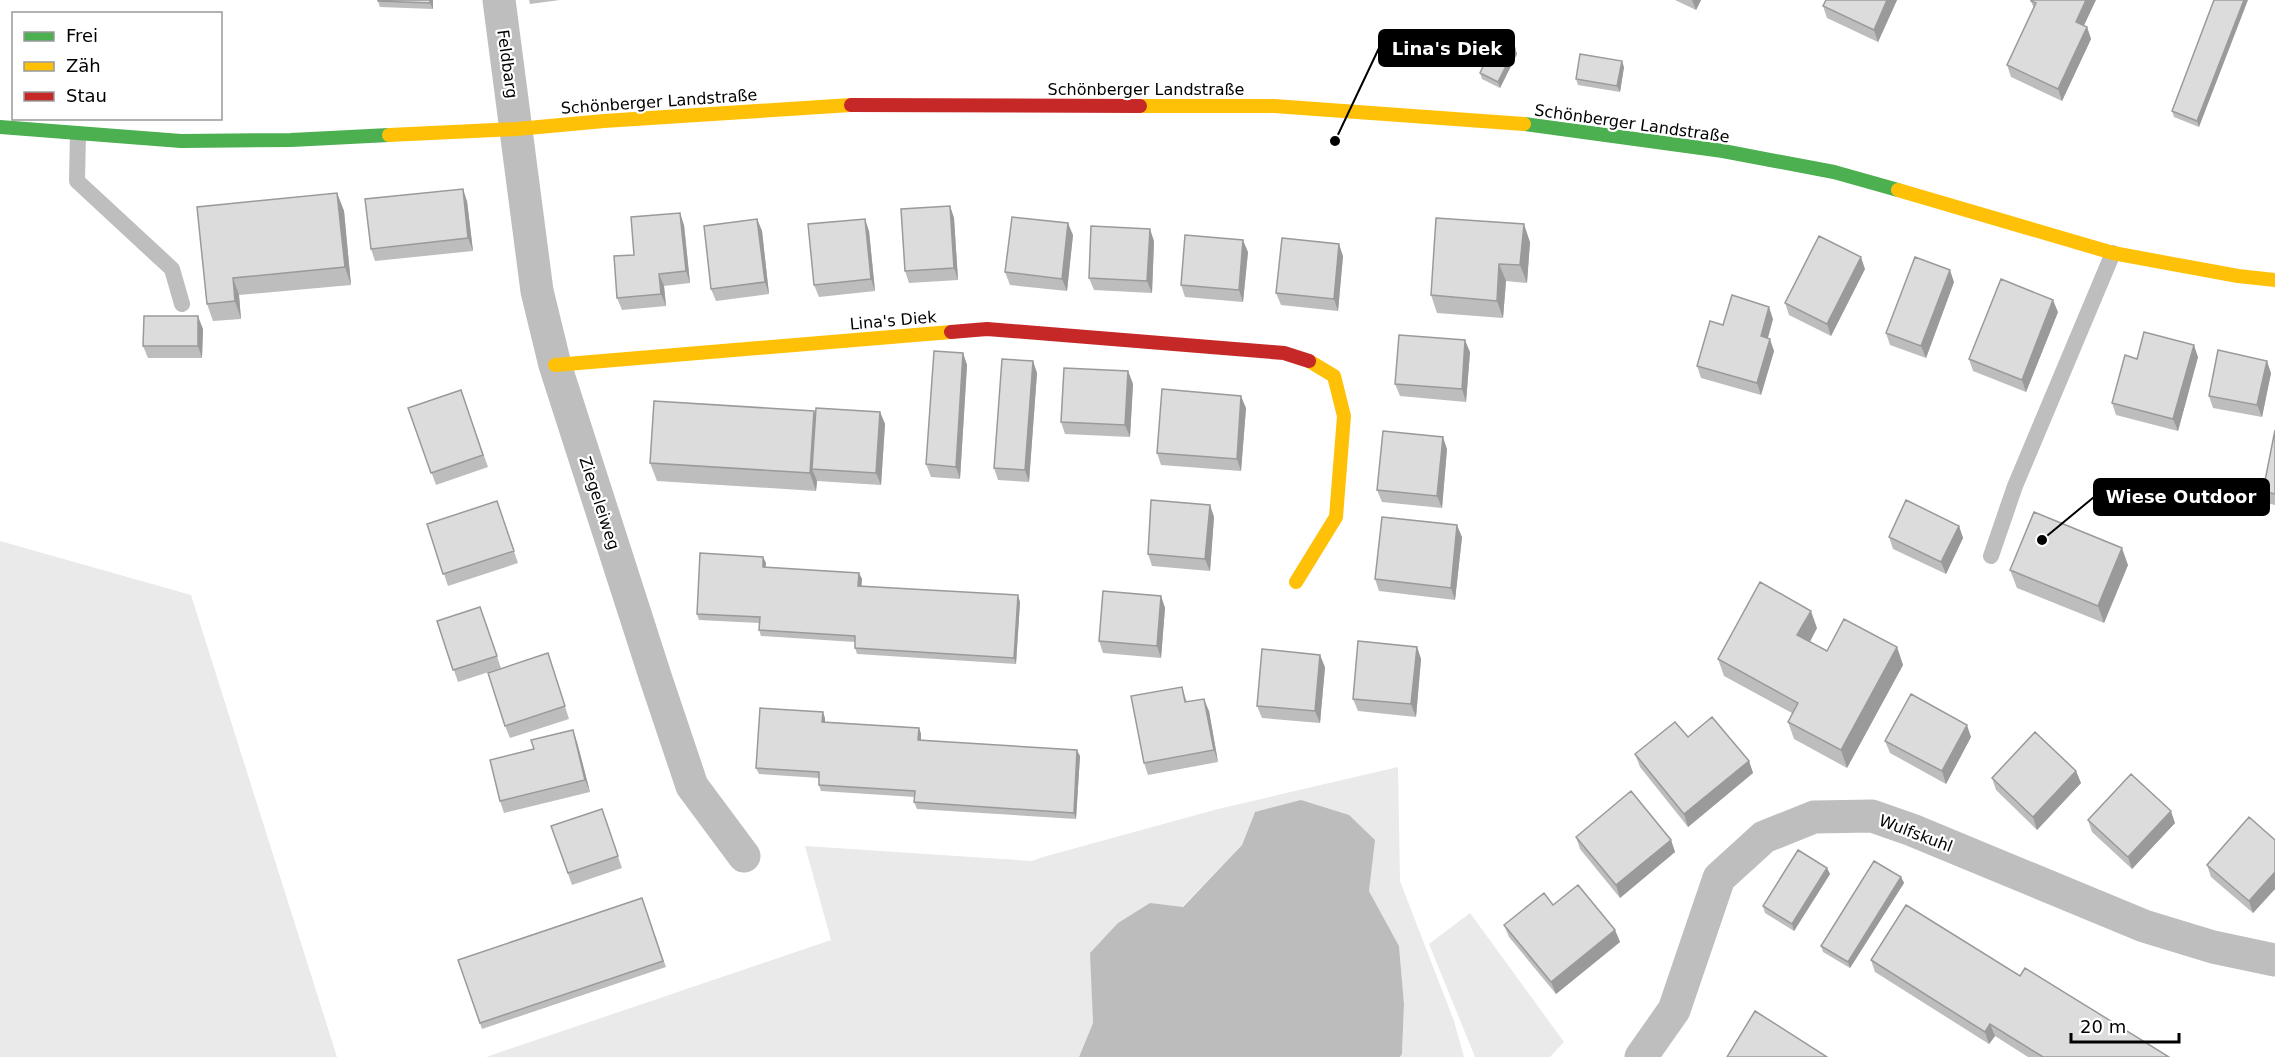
<svg xmlns="http://www.w3.org/2000/svg" width="2275" height="1057" font-family="'DejaVu Sans',sans-serif">
<style>
.green{fill:#eaeaea}
.water{fill:#bcbcbc}
.lines{fill:none;stroke-linecap:round;stroke-linejoin:round}
.lane{stroke:#bebebe;stroke-width:16}
.street{stroke:#bebebe;stroke-width:33}
.fast{stroke:#4caf50;stroke-width:14}
.slow{stroke:#ffc107;stroke-width:14}
.jam{stroke:#c62828;stroke-width:14}
.wall{fill:#bdbdbd}
.shaded-wall{fill:#9a9a9a}
.building{fill:#dcdcdc;stroke:#9a9a9a;stroke-width:1.5}
.labels{text-anchor:middle;stroke-width:4.5;stroke-linejoin:round;paint-order:stroke}
.street-label{font-size:16px;fill:#000;stroke:#fff}
.leader{fill:none;stroke:#000;stroke-width:2}
.callout-dot{fill:#000;stroke:#fff;stroke-width:2}
.callout{fill:#000;stroke:#000;stroke-width:2}
.callout-label{font-size:18px;text-anchor:middle;font-weight:bold;fill:#fff}
</style>
<rect width="100%" height="100%" fill="#fff"/>
<!-- green -->
<path class="green" d="M0,541l191,54 146,462h-337z
M1398,767l2,114 54,140 10,36h-64l2,-3 2,-50 -5,-58 -30,-55 5,-51 -119,-28 -13,33 -60,62 -91,45 2,71 -14,34h-593l345,-117 -26,-94 227,15 11,-4 175,-48z
M1470,913l94,129 -14,15h-75l-46,-113z"/>
<!-- water -->
<path class="water" d="M1301,800l48,15 26,25 -6,51 30,55 5,58 -2,50 -2,3h-321l14,-34 -3,-70 28,-30 32,-20 33,4 59,-62 13,-33z"/>
<g class="lines">
<!-- lane -->
<path class="lane" d="M78,134l-1,47 95,88 10,35
M1991,556l24,-70 98,-233"/>
<!-- street -->
<path class="street" d="M499,0l38,291 18,74 101,314 36,107 52,70
M1641,1057l33,-47 45,-132 45,-41 50,-20 58,-1 40,14 232,96 69,21 62,13"/>
<!-- fast -->
<path class="fast" d="M1524,124l199,27 111,21 64,18
M0,127l181,14 110,-1 98,-5"/>
<!-- slow -->
<path class="slow" d="M1140,106h134l250,18
M389,135l128,-6 87,-8 247,-16
M1898,190l215,63 125,23 37,4
M555,365l396,-33
M1296,582l40,-65 8,-101 -10,-40 -25,-15"/>
<!-- jam -->
<path class="jam" d="M851,105l289,1
M951,332l36,-3 297,24 25,8"/>
</g>
<!-- wall -->
<path class="wall" d="M433,0v9l-53,-2 -2,-6z
M529,0h31l-30,4z
M1675,0h26l-5,10z
M1897,0l-19,42 -51,-24 -4,-12z
M2214,0l-15,127 -25,-10 -2,-6z
M2031,1l56,26 4,12 -29,62 -51,-24 -4,-12 27,-56z
M1515,48l2,6 -17,34 -18,-9 -2,-6z
M1624,67l-4,25 -42,-7 -2,-6z
M337,193l7,18 7,74 -112,10 2,24 -28,2 -6,-17 -10,-97z
M467,201l6,50 -98,10 -4,-12z
M950,206l4,12 4,62 -49,3 -4,-12z
M757,219l5,12 7,63 -53,7 -5,-12z
M684,225l6,58 -26,3 2,20 -44,4 -5,-12 17,-43z
M869,231l6,60 -56,6 -5,-12z
M1073,235l-6,56 -57,-6 -5,-13z
M1154,241l-2,52 -58,-3 -5,-12z
M1530,242l-3,41 -21,-2 -3,37 -66,-5 -6,-18z
M1248,252l-5,50 -58,-5 -4,-12z
M1343,256l-5,55 -57,-6 -5,-12z
M1865,269l-34,67 -42,-21 -4,-12z
M1954,282l-28,76 -36,-13 -4,-12z
M2058,312l-32,80 -53,-21 -4,-12z
M1773,319l-5,19 6,13 -13,44 -60,-17 -4,-12 26,-41z
M203,329l-1,29h-54l-5,-12z
M1470,352l-4,50 -66,-6 -5,-12z
M963,353l4,12 -7,114 -29,-2 -5,-13z
M2198,357l-20,74 -62,-16 -4,-12 25,-44z
M1033,361l4,12 -8,109 -31,-2 -4,-12z
M1128,371l5,13 -3,53 -65,-3 -4,-12z
M2271,373l-9,44 -49,-9 -4,-12z
M461,390l27,77 -52,18 -28,-77z
M1246,408l-5,63 -80,-6 -4,-12z
M880,412l5,12 -4,61 -64,-4 -1,10 -159,-10 -7,-18 165,-47z
M2275,430v75l-8,-2 -4,-12z
M1447,449l-5,59 -60,-6 -5,-12z
M497,501l21,62 -70,23 -21,-62z
M1210,505l4,12 -4,54 -58,-5 -4,-12z
M1959,526l4,12 -17,36 -53,-25 -4,-12z
M1462,537l-7,63 -76,-9 -4,-12z
M763,557l3,6 -1,4 94,6 3,6 -1,7 159,16 -4,62 -159,-10 -2,-6v-6l-94,-6 -2,-6v-7l-60,-3 -2,-6z
M2128,565l-24,58 -87,-35 -7,-18z
M1161,596l4,12 -4,50 -58,-5 -4,-12z
M480,607l21,61 -43,14 -21,-61z
M1817,628l-7,14 17,9 70,-4 6,18 -56,103 -53,-29 -6,-17 4,-9 -68,-37 -6,-17z
M1417,647l4,12 -5,58 -58,-6 -5,-12z
M548,653l21,66 -59,19 -5,-12z
M1325,667l-5,56 -58,-5 -5,-12z
M1182,687l5,15 22,9 9,51 -70,13 -4,-12z
M825,718v4l94,6 2,6v6l159,16 -4,63 -159,-10 -3,-7 1,-5 -94,-6 -2,-6v-7l-60,-4 -3,-6z
M1971,737l-25,47 -56,-31 -5,-12z
M577,742l13,50 -86,21 -4,-12z
M1635,754l114,7 4,12 -65,54 -48,-60z
M2076,771l5,12 -44,47 -41,-40 -4,-12z
M602,809l20,59 -50,17 -21,-59z
M2088,820l87,3 -43,46 -40,-37z
M1576,837l95,3 4,12 -55,46 -40,-49z
M2275,840v49l-22,24 -42,-36 -4,-12z
M1827,868l3,6 -36,57 -29,-18 -2,-7z
M1901,877l3,6 -54,85 -27,-16 -2,-6z
M642,898l24,69 -184,62 -24,-69z
M1553,905l62,25 5,12 -64,52 -47,-57 -5,-12z
M1871,960l149,16 149,81h-141l-33,-21 -6,8 -114,-72z"/>
<!-- shaded-wall -->
<path class="shaded-wall" d="M430,0h3v9l-3,-6z
M1692,0h9l-5,10z
M1887,0h10l-19,42 -4,-12z
M2086,0h10l-16,34 -4,-12z
M2244,0h4l-49,127 -2,-6z
M2087,27l4,12 -29,62 -4,-12z
M1515,48l2,6 -17,34 -2,-6z
M1622,61l2,6 -4,25 -3,-6z
M463,189l4,12 6,50 -5,-13z
M337,193l7,18 7,74 -6,-18z
M950,206l4,12 4,62 -4,-12z
M680,213l4,12 6,58 -4,-12z
M757,219l5,12 7,63 -4,-12z
M865,219l4,12 6,60 -4,-12z
M1068,223l5,12 -6,56 -5,-12z
M1524,224l6,18 -3,41 -7,-18z
M1150,229l4,12 -2,52 -5,-12z
M1243,240l5,12 -5,50 -4,-12z
M1339,244l4,12 -5,55 -4,-12z
M1861,257l4,12 -34,67 -4,-12z
M1499,264l7,17 -3,37 -6,-17z
M1950,270l4,12 -28,76 -5,-12z
M659,274l5,12 2,20 -5,-12z
M233,278l6,17 2,24 -6,-18z
M2053,300l5,12 -32,80 -4,-12z
M1769,307l4,12 -8,29 -4,-12z
M198,316l5,13 -1,29 -4,-12z
M1770,339l4,12 -13,44 -4,-12z
M1465,340l5,12 -4,50 -4,-13z
M2194,345l4,12 -20,74 -5,-12z
M963,353l4,12 -7,114 -4,-12z
M1033,361l4,12 -8,109 -4,-12z
M2267,361l4,12 -9,44 -5,-12z
M1128,371l5,13 -3,53 -5,-12z
M1241,396l5,12 -5,63 -4,-12z
M814,411l6,17 -8,41 5,12 -1,10 -6,-18z
M880,412l5,12 -4,61 -5,-12z
M1443,437l4,12 -5,59 -5,-12z
M1210,505l4,12 -4,54 -5,-12z
M1457,525l5,12 -7,63 -4,-12z
M1959,526l4,12 -17,36 -5,-12z
M2122,548l6,17 -24,58 -6,-17z
M763,557l3,6 -1,10 -2,-6z
M859,573l3,6 -1,13 -3,-6z
M1018,595l2,7 -4,62 -2,-6z
M1161,596l4,12 -4,50 -4,-12z
M1811,611l6,17 -13,24 -7,-17z
M1417,647l4,12 -5,58 -5,-13z
M1897,647l6,18 -56,103 -6,-18z
M1320,655l5,12 -5,56 -5,-12z
M1204,699l5,12 9,51 -4,-12z
M823,712l2,6v10l-3,-6z
M1967,725l4,12 -25,47 -4,-13z
M919,728l2,6v12l-3,-6z
M573,730l4,12 13,50 -5,-12z
M1077,750l3,6 -4,63 -2,-6z
M1749,761l4,12 -65,54 -4,-13z
M2076,771l5,12 -44,47 -4,-13z
M2171,811l4,12 -43,46 -4,-12z
M1671,840l4,12 -55,46 -4,-13z
M1827,868l3,6 -36,57 -2,-7z
M2275,872v17l-22,24 -4,-12z
M1901,877l3,6 -54,85 -2,-6z
M1615,930l5,12 -64,52 -5,-12z
M1990,1024l5,12 -6,8 -4,-12z"/>
<!-- building -->
<path class="building" d="M378,0h52v3l-52,-2z
M1826,0h61l-13,30 -51,-24z
M2031,0h55l-10,22 11,5 -29,62 -51,-24 29,-62 -5,-2z
M2214,0h30l-47,121 -25,-10z
M1496,39l19,9 -17,34 -18,-9z
M1580,54l42,7 -5,25 -41,-7z
M463,189l5,49 -97,11 -6,-50z
M337,193l8,74 -112,11 2,23 -28,3 -10,-97z
M950,206l4,62 -49,3 -4,-62z
M680,213l6,58 -27,3 2,20 -44,4 -3,-42 20,-1 -3,-38z
M1012,217l56,6 -6,56 -57,-7z
M1436,218l88,6 -4,41 -21,-1 -2,37 -66,-6z
M757,219l8,63 -54,7 -7,-63z
M865,219l6,60 -57,6 -6,-61z
M1091,226l59,3 -3,52 -58,-3z
M1185,235l58,5 -4,50 -58,-5z
M1819,236l42,21 -34,67 -42,-21z
M1282,238l57,6 -5,55 -58,-6z
M1915,257l35,13 -29,76 -35,-13z
M2001,279l52,21 -31,80 -53,-21z
M1732,295l37,12 -8,29 9,3 -13,44 -60,-17 13,-45 13,4z
M144,316h54v30h-55z
M2144,332l50,13 -21,74 -61,-16 13,-48 12,4z
M1399,335l66,5 -3,49 -67,-5z
M2218,350l49,11 -10,44 -48,-9z
M934,351l29,2 -7,114 -30,-3z
M1002,359l31,2 -8,109 -31,-2z
M1064,368l64,3 -3,54 -64,-3z
M1162,389l79,7 -4,63 -80,-6z
M461,390l22,65 -52,18 -23,-65z
M654,401l160,10 -4,62 -160,-10z
M816,408l64,4 -4,61 -64,-4z
M2275,430v64l-12,-3z
M1383,431l60,6 -6,59 -60,-6z
M1151,500l59,5 -5,54 -57,-5z
M1906,500l53,26 -18,36 -52,-25z
M497,501l17,50 -71,23 -16,-50z
M2034,512l88,36 -24,58 -88,-36z
M1382,517l75,8 -6,63 -76,-9z
M700,553l63,4v10l96,6 -1,13 160,9 -4,63 -159,-10v-12l-96,-6 1,-13 -63,-3z
M1760,582l51,29 -14,24 30,16 17,-32 53,28 -56,103 -53,-28 10,-19 -80,-44z
M1103,591l58,5 -4,50 -58,-5z
M480,607l17,49 -44,14 -16,-49z
M1358,641l59,6 -6,57 -58,-5z
M1262,649l58,6 -5,56 -58,-5z
M548,653l17,53 -60,20 -17,-53z
M1182,687l3,15 19,-3 10,51 -70,13 -13,-67z
M1911,694l56,31 -25,46 -57,-30z
M760,708l63,4 -1,10 97,6 -1,12 159,10 -3,63 -160,-11 1,-11 -96,-6v-13l-63,-4z
M1712,717l37,44 -65,53 -49,-60 40,-32 13,15z
M573,730l12,50 -85,21 -10,-41 44,-11 -3,-9z
M2035,732l41,39 -43,46 -41,-39z
M2131,774l40,37 -43,46 -40,-37z
M1631,791l40,49 -55,45 -40,-48z
M602,809l16,47 -50,17 -17,-47z
M2249,817l26,23v32l-26,29 -42,-36z
M1798,850l29,18 -35,56 -29,-18z
M1874,861l27,16 -53,85 -27,-16z
M1578,885l37,45 -64,52 -47,-57 40,-32 9,12z
M642,898l21,63 -183,62 -22,-63z
M1906,905l114,71 5,-8 144,89h-126l-53,-33 -5,8 -114,-72z
M1755,1011l72,46h-100z"/>
<g class="labels">
<!-- street labels -->
<g class="street-label">
<text transform="translate(508 64) rotate(82)" y="6">Feldbarg</text>
<text x="1146" y="95">Schönberger Landstraße</text>
<text transform="translate(659 101) rotate(-4)" y="6">Schönberger Landstraße</text>
<text transform="translate(1632 123) rotate(8)" y="6">Schönberger Landstraße</text>
<text transform="translate(893 320) rotate(-5)" y="6">Lina's Diek</text>
<text transform="translate(600 503) rotate(72)" y="6">Ziegeleiweg</text>
<text transform="translate(1916 833) rotate(21)" y="6">Wulfskuhl</text>
</g>
</g>
<!-- callouts -->
<path class="leader" d="M1335 141L1379 48M2042 540L2094 497"/>
<g class="callout-dot">
<circle cx="1335" cy="141" r="6"/>
<circle cx="2042" cy="540" r="6"/>
</g>
<g class="callout">
<rect x="1379" y="30" width="135" height="36" rx="6"/>
<rect x="2094" y="479" width="175" height="36" rx="6"/>
</g>
<g class="callout-label">
<text x="1447" y="55">Lina's Diek</text>
<text x="2181" y="503">Wiese Outdoor</text>
</g>
<!-- legend -->
<rect x="12" y="12" width="210" height="108" fill="#ffffff" stroke="#999999" stroke-width="1.5"/>
<rect x="24" y="32" width="30" height="9" fill="#4caf50" stroke="#999999" stroke-width="1.5"/>
<text x="66" y="42" font-size="18" fill="#000000">Frei</text>
<rect x="24" y="62" width="30" height="9" fill="#ffc107" stroke="#999999" stroke-width="1.5"/>
<text x="66" y="72" font-size="18" fill="#000000">Zäh</text>
<rect x="24" y="92" width="30" height="9" fill="#c62828" stroke="#999999" stroke-width="1.5"/>
<text x="66" y="102" font-size="18" fill="#000000">Stau</text>
<!-- scale -->
<path d="M2071 1033v9h108v-9" fill="none" stroke="#000000" stroke-width="3"/>
<text x="2080" y="1033" font-size="18" fill="#000000" stroke="#ffffff" stroke-width="4.5" paint-order="stroke">20 m</text>
</svg>
